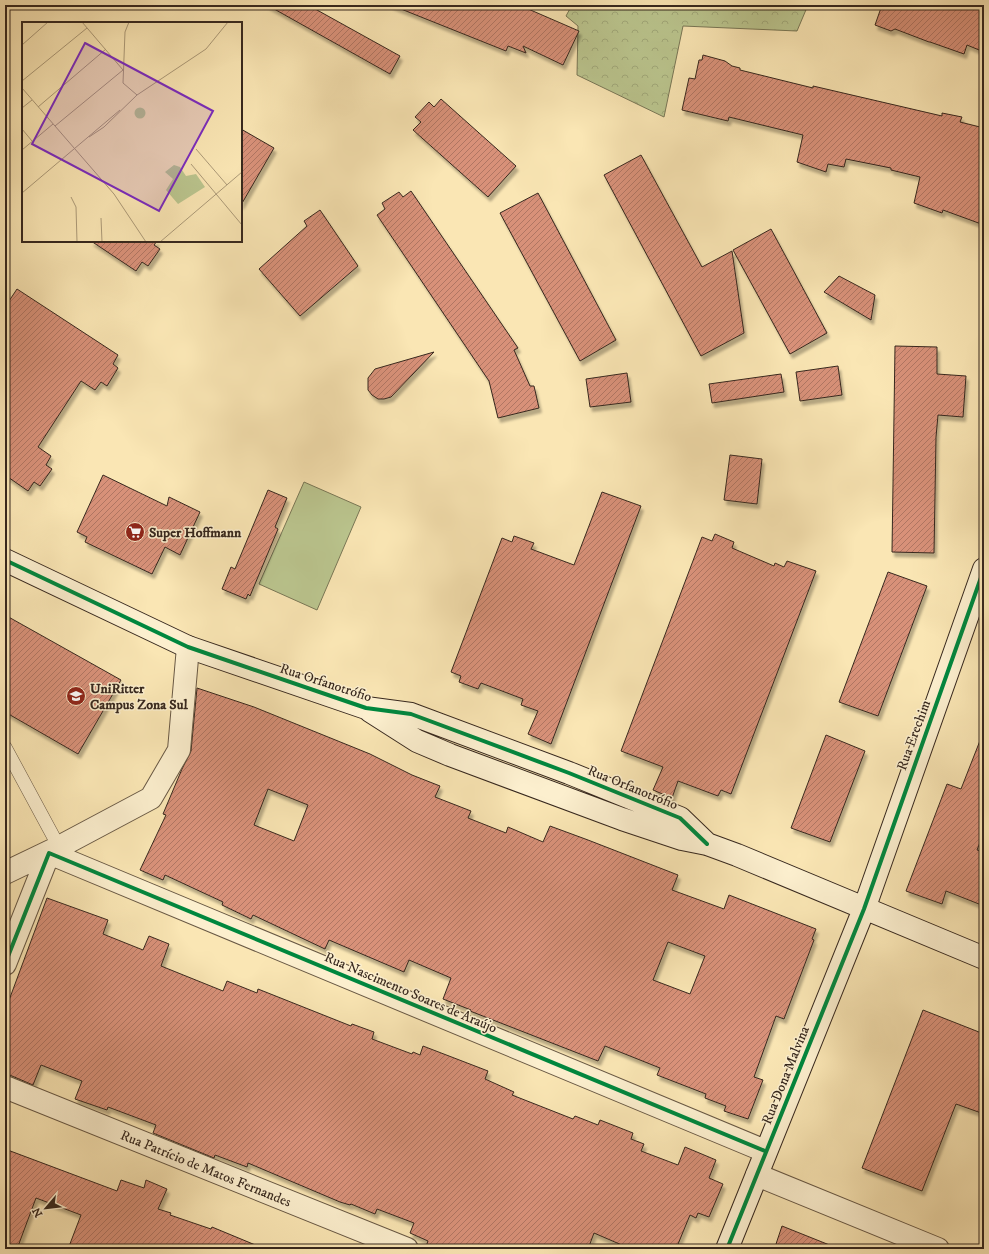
<svg xmlns="http://www.w3.org/2000/svg" width="989" height="1254" font-family="'IM FELL DW Pica',serif">
<style>
.park{fill:url(#park-crowns);stroke:#797756}
.pitch{fill:#bbc68f;stroke:#797756}
.building{fill:url(#building-hatch);stroke:#37281e;fill-rule:evenodd;filter:url(#shadow)}
.lines{fill:none;stroke-linecap:round;stroke-linejoin:round}
.lane-casing{stroke:#685844;stroke-width:14}
.street-casing{stroke:#685844;stroke-width:24}
.secondary-casing{stroke:#37281e;stroke-width:24}
.lane{stroke:#fcefce;stroke-width:13}
.street{stroke:#fcefce;stroke-width:22}
.secondary{stroke:#fcefce;stroke-width:22}
.cycleway-casing{stroke:#fcefce;stroke-width:6}
.cycleway{stroke:#00873e;stroke-width:4}
.labels{text-anchor:middle;stroke-width:3;stroke-linejoin:round;paint-order:stroke}
.poi-label{font-size:14px;font-weight:bold;fill:#37281e;stroke:#fcefce;text-anchor:start}
.street-label{font-size:14px;fill:#37281e;stroke:#fcefce}
.inset-road{fill:none;stroke:#ac9a78;stroke-width:1}
.view{fill:#7b2cbf;fill-opacity:0.15;stroke:#7b2cbf;stroke-width:2}
.inset-edge{fill:none;stroke:#37281e;stroke-width:2}
</style>
<defs>
<pattern id="park-crowns" width="20" height="18" patternUnits="userSpaceOnUse"><rect width="20" height="18" fill="#bbc68f"/><path d="M2 6a3 3 0 1 1 6 0M12 15a3 3 0 1 1 6 0" fill="none" stroke="#a1aa7b"/></pattern>
<pattern id="building-hatch" width="6" height="6" patternUnits="userSpaceOnUse"><rect width="6" height="6" fill="#d89179"/><path d="M-1 1l2-2M0 6l6-6M5 7l2-2" fill="none" stroke="#b07663"/></pattern>
<filter id="shadow"><feDropShadow dx="2.5" dy="4.5" stdDeviation="1" flood-color="#0004"/></filter>
</defs>
<rect width="100%" height="100%" fill="#fae6b4"/>
<filter id="stains"><feTurbulence type="fractalNoise" baseFrequency=".005" numOctaves="4"/><feColorMatrix values="0 0 0 0 .2 0 0 0 0 .09 0 0 0 0 .02 0 0 0 .5 -.17"/></filter>
<radialGradient id="worn" r=".72"><stop offset=".6" stop-color="#630" stop-opacity="0"/><stop offset="1" stop-color="#630" stop-opacity=".3"/></radialGradient>
<!-- park -->
<path class="park" d="M572,5h236l-11,26 -114,-5 -19,91 -87,-42 1,-49 -12,-10z"/>
<!-- pitch -->
<path class="pitch" d="M304,482l57,25 -44,103 -58,-26z"/>
<!-- building -->
<path class="building" d="M267,5h41l92,51 -10,18z
M391,5h128l60,26 -16,34 -40,-19 3,7 -18,-7 -2,5z
M882,5h102v47l-17,-7 -3,9 -34,-12h-1l-34,-13 -4,2 -16,-6z
M703,55l22,6 7,5 8,2v2l73,18v-2l129,30v-3l20,4 -2,5 24,6v97l-41,-15 -1,3 -28,-10 6,-26 -29,-7v-2l-45,-9 -2,8 -16,-3 -2,8 -29,-10 6,-27 -74,-18 -1,4 -46,-11 7,-32 6,1 4,-19h3z
M441,99l75,67 -28,31 -75,-67 8,-8 -6,-5 14,-15 5,5z
M241,129l33,19 -33,57z
M641,155l61,112 30,-16 12,82 -43,23 -97,-181z
M411,191l107,157 -4,2 16,36h4l5,22 -41,10 -9,-37 -112,-166 8,-6 -3,-6 17,-11 4,5z
M538,193l78,147 -36,21 -80,-148z
M320,210l38,56 -58,50 -41,-47 48,-43 -3,-5z
M771,229l56,104 -37,21 -57,-104z
M91,241h66l-3,4 6,4 -12,17 -6,-4 -6,9z
M839,276l36,19 -4,25 -47,-28z
M17,289l101,66 -5,9 5,4 -11,18 -6,-4 -6,8 -14,-9 -43,66 13,9 -5,9 6,4 -12,17 -6,-4 -6,9 -23,-16v-168z
M895,346l42,1v27l29,2 -3,41 -25,-2 -2,22 -2,116 -42,-1z
M434,352l-43,45 -7,2h-6l-6,-4 -4,-5v-12l7,-9z
M838,366l4,29 -42,6 -4,-29z
M627,373l4,29 -41,5 -4,-28z
M781,374l3,18 -72,11 -3,-19z
M730,455l32,4 -5,45 -33,-4z
M103,475l64,31 2,-9 31,15 -20,43 -15,-8 -13,27 -67,-32 2,-5 -10,-5z
M268,490l19,8 -12,29 3,2 -28,67 -2,-2 -2,5 -24,-10 9,-22 4,2z
M602,492l39,14 -90,238 -23,-10 10,-23 -17,-6 2,-6 -42,-16 -3,6 -19,-7 2,-6 -10,-4 51,-134 10,4 2,-6 20,7 -3,6 43,16z
M715,534l19,8 -2,6 42,18 1,-3 9,4 3,-6 29,10 -85,223 -10,-4 -3,6 -40,-15 -6,17 -19,-8 10,-23 -42,-16 81,-214 10,4z
M888,572l39,14 -49,130 -39,-14z
M5,615l116,65 -43,74 -73,-42z
M197,688l57,19 116,47 42,21 28,11 -5,11 36,14 -3,7 38,15 2,-6 35,15 7,-16 38,14 90,35 -6,15 52,19 5,-14 87,34 -4,10 2,1 -30,79 -8,-3 -22,61 9,3 -15,39 -24,-8 2,-5 -21,-8 1,-4 -49,-19 3,-7 -55,-22 -7,15 -128,-50 1,-1 -28,-11 8,-21 -42,-18 -5,12 -75,-32 -4,9 -72,-34 -2,4 -29,-14 1,-3 -58,-27 -2,5 -23,-10 26,-55 -3,-1 19,-45 9,-18zM268,789l40,16 -14,36 -40,-16zM668,942l37,14 -15,38 -37,-14z
M983,733l1,1v98l-7,18 7,2v54l-38,-15 -4,13 -36,-13 41,-107 14,5z
M826,735l39,16 -35,91 -39,-14z
M47,898l61,22 -5,14 40,16 6,-14 20,8 -8,22 62,25 4,-10 30,12 1,-4 93,37 1,-2 22,8 -2,7 40,15 1,-2 7,3 3,-9 65,25 -3,8 29,13 -2,3 61,24 2,-3 23,9 2,-5 33,13 -2,6 13,5 -3,7 37,14 7,-18 31,13 -7,18 14,6 -14,33 -11,-4 -2,5 -6,-3 -14,34h-45l-37,-16 -6,16h-163l3,-8 -18,-8 4,-10 -37,-14 -2,5 -24,-10 -1,1 -10,-3 -92,-39 -1,4 -32,-12 -1,3 -61,-25 3,-8 -48,-18 -1,3 -32,-11 7,-18 -41,-16 -8,20 -28,-12v-62z
M923,1010l61,24v80l-28,-10 -34,87 -60,-23z
M5,1149l112,42 4,-11 23,8 2,-8 21,9 -9,20 13,4 -1,2 41,14 1,-2 53,22h-197l13,-34 -45,-17 -19,51h-12z
M782,1226l55,22v1h-49l-12,-5z"/>
<g class="lines">
<defs>
<path id="lane" d="M5,747l54,100"/>
<path id="street" d="M5,873l54,-26 92,-49 28,-48 9,-103
M5,964l44,-111 716,298
M5,1087l402,162
M757,1175l181,74"/>
<path id="secondary" d="M5,560l183,87 178,61 45,6 158,59 111,45 27,26
M370,711l47,30 33,14 172,64 60,20 25,5 30,11 247,103
M727,1249l137,-340 120,-340"/>
</defs>
<!-- lane casing -->
<use href="#lane" class="lane-casing"/>
<!-- street casing -->
<use href="#street" class="street-casing"/>
<!-- secondary casing -->
<use href="#secondary" class="secondary-casing"/>
<!-- lane -->
<use href="#lane" class="lane"/>
<!-- street -->
<use href="#street" class="street"/>
<!-- secondary -->
<use href="#secondary" class="secondary"/>
<defs>
<path id="cycleway" d="M5,560l183,87 178,61 45,6 158,59 111,45 27,26
M5,964l44,-111 716,298
M727,1249l137,-340 120,-340"/>
</defs>
<!-- cycleway casing -->
<use href="#cycleway" class="cycleway-casing"/>
<!-- cycleway -->
<use href="#cycleway" class="cycleway"/>
</g>
<!-- icons -->
<defs>
<symbol id="supermarket-disc" viewBox="-11 -11 22 22"><circle r="9.5" fill="#8f2418" stroke="#fcefce"/><path d="M-6-5.5h2.5l.6 2H6L4.5 2H-2.5L-4.4-4H-6ZM-1.5 3.2a1.3 1.3 0 1 0 .1 0ZM3 3.2a1.3 1.3 0 1 0 .1 0Z" fill="#fff"/></symbol>
<symbol id="university-disc" viewBox="-11 -11 22 22"><circle r="9.5" fill="#8f2418" stroke="#fcefce"/><path d="M0-5L7-2L0 1L-7-2ZM-4 1L0 2.5L4 1V4Q0 6-4 4Z" fill="#fff"/></symbol>
</defs>
<g fill-rule="evenodd">
<use href="#supermarket-disc" x="124" y="521" width="22" height="22"/>
<use href="#university-disc" x="65" y="685" width="22" height="22"/>
</g>
<g class="labels">
<!-- poi labels -->
<g class="poi-label">
<text x="149" y="537">Super Hoffmann</text>
<text x="90" y="693">UniRitter<tspan x="90" dy="16">Campus Zona Sul</tspan></text>
</g>
<!-- street labels -->
<g class="street-label">
<text transform="translate(326 682) rotate(18)" y="5">Rua Orfanotrófio</text>
<text transform="translate(913 735) rotate(-70)" y="5">Rua Erechim</text>
<text transform="translate(633 787) rotate(22)" y="5">Rua Orfanotrófio</text>
<text transform="translate(411 992) rotate(23)" y="5">Rua Nascimento Soares de Araújo</text>
<text transform="translate(785 1075) rotate(-68)" y="5">Rua Dona Malvina</text>
<text transform="translate(206 1168) rotate(22)" y="5">Rua Patrício de Matos Fernandes</text>
</g>
</g>
<!-- overview -->
<g transform="translate(22 22)">
<rect width="220" height="220" fill="#fae6b4"/>
<path d="M152,143l6,2 6,9 10,-2 9,13 -27,17 -12,-14 7,-11 -8,-7z" fill="#bbc68f"/>
<path d="M112.5 91a5.5 5.5 0 1 1 11 0a5.5 5.5 0 1 1-11 0Z" fill="#bbc68f"/>
<path class="inset-road" d="M107,0l-4,10 -2,51 14,12M0,23l26,-23M0,59l65,-53M0,66l92,106 32,48M16,85l68,-58M0,86l10,-8M33,104l68,-56 -41,-48M0,107l10,12M67,115l15,-10 33,-32 69,-46 22,-27M174,127l31,36M0,128l31,-26M169,142l51,61M0,171l98,-83M49,175l5,10 1,35M79,196l1,24M138,220l82,-70"/>
<path class="view" d="M63,21l128,68 -54,100 -127,-67z"/>
<rect width="220" height="220" class="inset-edge"/>
</g>
<!-- margin -->
<rect width="989" height="1254" fill="none" stroke="#fae6b4" stroke-width="20"/>
<rect x="6" y="6" width="977" height="1242" fill="none" stroke="#37281e" stroke-width="2"/>
<rect x="10" y="10" width="969" height="1234" fill="none" stroke="#37281e"/>
<!-- north arrow -->
<g transform="translate(46 1208) rotate(242)" stroke="#fcefce" stroke-width="3" paint-order="stroke">
<path d="M0-3L7 15L0 10L-7 15Z" fill="#37281e"/>
<text y="-6" font-size="11" font-weight="bold" text-anchor="middle" fill="#37281e">N</text>
</g>
<rect width="100%" height="100%" filter="url(#stains)"/>
<rect width="100%" height="100%" fill="url(#worn)"/>
</svg>
